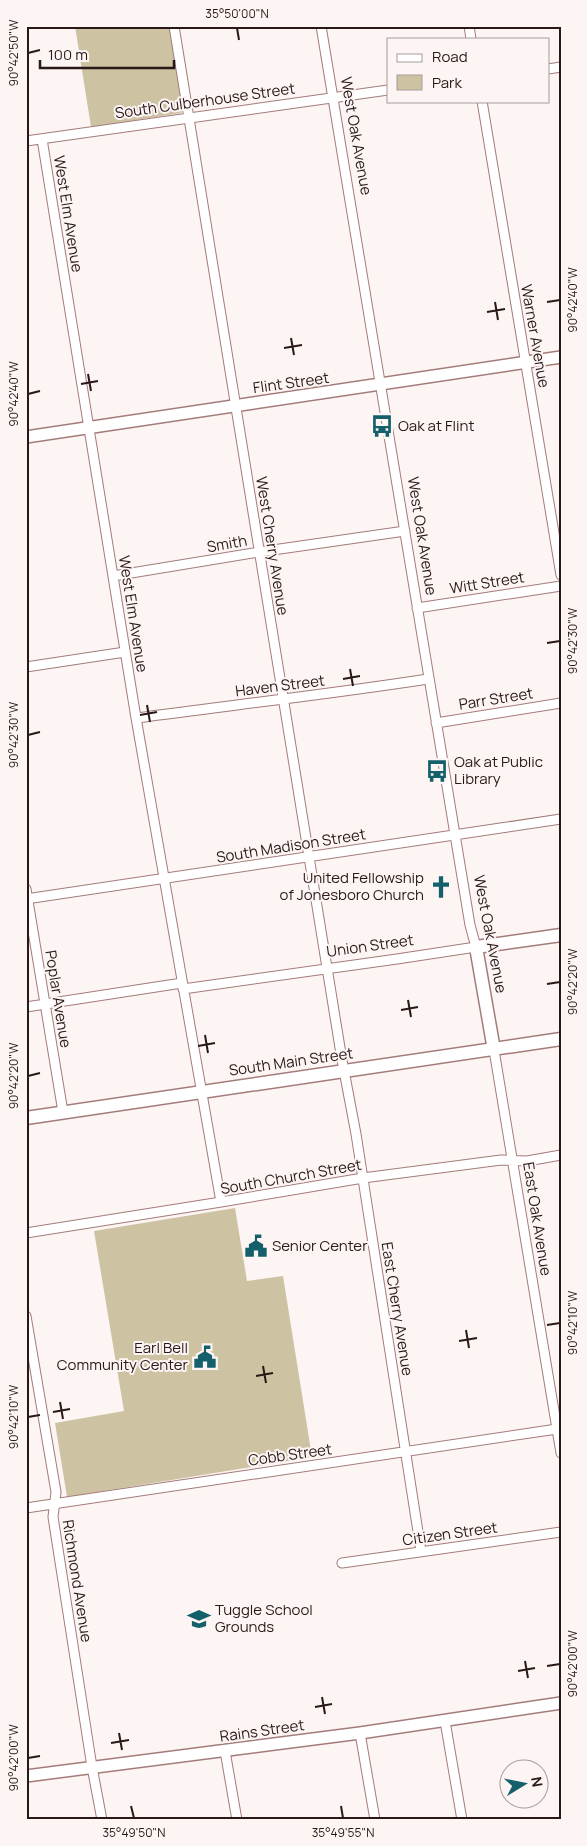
<svg xmlns="http://www.w3.org/2000/svg" width="587" height="1846" font-family="Manrope,sans-serif">
<style>
.green{fill:#cdc3a2}
.lines{fill:none;stroke-linecap:round;stroke-linejoin:round}
.minor-casing{stroke:#a37c79;stroke-width:11}
.tertiary-casing{stroke:#a37c79;stroke-width:14}
.secondary-casing{stroke:#a37c79;stroke-width:15}
.minor{stroke:#fff;stroke-width:9}
.tertiary{stroke:#fff;stroke-width:11}
.secondary{stroke:#fff;stroke-width:12}
.ticks{fill:none;stroke:#281918;stroke-width:2}
.labels{text-anchor:middle;stroke-width:4;stroke-linejoin:round;paint-order:stroke}
.street-label{font-size:15px;fill:#281918;stroke:#fdf4f4}
.poi-label{font-size:15px;fill:#281918;stroke:#fdf4f4;text-anchor:start}
.neatline{fill:none;stroke:#281918;stroke-width:2}
.ticks-label{font-size:12px;text-anchor:middle;fill:#281918}
</style>
<rect width="100%" height="100%" fill="#fdf4f4"/>
<!-- green -->
<path class="green" d="M75,26h95l13,83 -2,4 -90,14z
M235,1208l12,73 36,-5 29,181 -245,40 -12,-74 69,-12 -30,-180z"/>
<g class="lines">
<defs>
<path id="minor" d="M174,26l168,1034 14,74 65,417
M469,26l2,13
M548,69l13,-2
M482,101l79,474
M42,139l94,579 85,484
M26,141l362,-51
M113,576l146,-24 146,-21
M417,608l144,-22
M26,667l99,-15
M136,718c97,-13 195,-24 292,-39
M436,723l125,-20
M26,889l37,223
M26,899l535,-80
M183,989l214,-30 79,-12 -6,-22 -149,-899
M26,1007l156,-24
M494,1050l67,403
M26,1233l195,-31 142,-24 138,-18 26,1 34,-6
M26,1316l30,176 -3,25 39,250 10,53
M26,1508l531,-79
M342,1563l219,-31
M445,1721l17,99
M360,1733l15,87
M225,1751l12,69"/>
<path id="tertiary" d="M26,437l535,-80
M26,1776l334,-43 201,-30"/>
<path id="secondary" d="M494,1050l-18,-103 85,-12
M26,1118l535,-79"/>
</defs>
<!-- minor casing -->
<use href="#minor" class="minor-casing"/>
<!-- tertiary casing -->
<use href="#tertiary" class="tertiary-casing"/>
<!-- secondary casing -->
<use href="#secondary" class="secondary-casing"/>
<!-- minor -->
<use href="#minor" class="minor"/>
<!-- tertiary -->
<use href="#tertiary" class="tertiary"/>
<!-- secondary -->
<use href="#secondary" class="secondary"/>
</g>
<!-- ticks -->
<path class="ticks" d="M237,28l2,12M28,53l12,-3M495,302l3,18M547,302l13,-2M487,312l18,-3M291,338l3,17M284,348l18,-3M88,374l3,17M81,384l17,-3M28,394l12,-3M547,643l13,-2M350,669l3,17M343,679l17,-3M147,705l3,17M140,715l17,-3M28,735l12,-3M547,984l13,-2M408,1000l3,17M401,1010l17,-3M205,1035l3,18M198,1046l17,-3M28,1076l12,-3M547,1325l13,-2M466,1330l3,18M459,1341l18,-3M263,1366l3,17M256,1376l17,-3M60,1402l3,17M53,1412l17,-3M28,1417l12,-2M525,1661l3,17M547,1666l13,-2M518,1671l17,-3M322,1697l3,17M315,1707l17,-3M119,1733l3,17M111,1743l18,-3M28,1758l12,-2M131,1806l3,12M341,1806l2,12"/>
<!-- icons -->
<defs>
<symbol id="bus-bare" viewBox="-9 -9 18 18"><path d="M-5-6H5V4H4V6H2V4H-2V6H-4V4H-5ZM-3.5-4V0h7V-4ZM-3.5 1.2v1.5H-2V1.2ZM2 1.2v1.5H3.5V1.2Z" fill="#13606b" stroke="#fdf4f4" stroke-width="2.5" paint-order="stroke"/></symbol>
<symbol id="church-bare" viewBox="-9 -9 18 18"><path d="M-1.2-6h2.4v3.5h3.3v2.4h-3.3V6h-2.4V-.1h-3.3v-2.4h3.3Z" fill="#13606b" stroke="#fdf4f4" stroke-width="2.5" paint-order="stroke"/></symbol>
<symbol id="civic-bare" viewBox="-9 -9 18 18"><path d="M-.6-6.5H3V-4.5H.6V-3L4-1V1h2V6H-6V1h2V-1L-.6-3ZM-1.2 2.5V6h2.4V2.5Z" fill="#13606b" stroke="#fdf4f4" stroke-width="2.5" paint-order="stroke"/></symbol>
<symbol id="school-bare" viewBox="-9 -9 18 18"><path d="M0-5L7-2L0 1L-7-2ZM-4 1L0 2.5L4 1V4Q0 6-4 4Z" fill="#13606b" stroke="#fdf4f4" stroke-width="2.5" paint-order="stroke"/></symbol>
</defs>
<g fill-rule="evenodd">
<use href="#bus-bare" x="366" y="410" width="32" height="32"/>
<use href="#bus-bare" x="421" y="755" width="32" height="32"/>
<use href="#church-bare" x="425" y="871" width="32" height="32"/>
<use href="#civic-bare" x="240" y="1230" width="32" height="32"/>
<use href="#civic-bare" x="189" y="1341" width="32" height="32"/>
<use href="#school-bare" x="183" y="1603" width="32" height="32"/>
</g>
<g class="labels">
<!-- street labels -->
<g class="street-label">
<text transform="translate(205 101) rotate(-8)" y="5">South Culberhouse Street</text>
<text transform="translate(356 136) rotate(80)" y="5">West Oak Avenue</text>
<text transform="translate(68 214) rotate(81)" y="5">West Elm Avenue</text>
<text transform="translate(535 336) rotate(80)" y="5">Warner Avenue</text>
<text transform="translate(291 383) rotate(-8)" y="5">Flint Street</text>
<text transform="translate(422 536) rotate(81)" y="5">West Oak Avenue</text>
<text transform="translate(227 544) rotate(-10)" y="5">Smith</text>
<text transform="translate(272 546) rotate(81)" y="5">West Cherry Avenue</text>
<text transform="translate(487 583) rotate(-9)" y="5">Witt Street</text>
<text transform="translate(133 614) rotate(81)" y="5">West Elm Avenue</text>
<text transform="translate(280 686) rotate(-7)" y="5">Haven Street</text>
<text transform="translate(496 699) rotate(-9)" y="5">Parr Street</text>
<text transform="translate(291 846) rotate(-9)" y="5">South Madison Street</text>
<text transform="translate(490 934) rotate(79)" y="5">West Oak Avenue</text>
<text transform="translate(370 946) rotate(-8)" y="5">Union Street</text>
<text transform="translate(58 999) rotate(81)" y="5">Poplar Avenue</text>
<text transform="translate(291 1062) rotate(-8)" y="5">South Main Street</text>
<text transform="translate(291 1177) rotate(-10)" y="5">South Church Street</text>
<text transform="translate(537 1219) rotate(81)" y="5">East Oak Avenue</text>
<text transform="translate(397 1309) rotate(81)" y="5">East Cherry Avenue</text>
<text transform="translate(290 1455) rotate(-8)" y="5">Cobb Street</text>
<text transform="translate(450 1534) rotate(-8)" y="5">Citizen Street</text>
<text transform="translate(77 1581) rotate(81)" y="5">Richmond Avenue</text>
<text transform="translate(262 1731) rotate(-8)" y="5">Rains Street</text>
</g>
<!-- poi labels -->
<g class="poi-label">
<text x="398" y="431">Oak at Flint</text>
<text x="454" y="767">Oak at Public<tspan x="454" dy="17">Library</tspan></text>
<text x="424" y="883" text-anchor="end">United Fellowship<tspan x="424" dy="17">of Jonesboro Church</tspan></text>
<text x="272" y="1251">Senior Center</text>
<text x="188" y="1353" text-anchor="end">Earl Bell<tspan x="188" dy="17">Community Center</tspan></text>
<text x="215" y="1615">Tuggle School<tspan x="215" dy="17">Grounds</tspan></text>
</g>
</g>
<!-- border -->
<rect width="587" height="1846" fill="none" stroke="#fdf4f4" stroke-width="55"/>
<!-- legend -->
<rect x="387" y="38" width="162" height="65" fill="#fdf4f4" stroke="#a89c9c"/>
<rect x="397" y="54" width="25" height="8" fill="#ffffff" stroke="#a89c9c"/>
<text x="432" y="62" font-size="15" fill="#281918">Road</text>
<rect x="397" y="75" width="25" height="15" fill="#cdc3a2" stroke="#a89c9c"/>
<text x="432" y="88" font-size="15" fill="#281918">Park</text>
<!-- north arrow -->
<g transform="translate(524 1784) rotate(80)"><circle r="24" fill="#fdf4f4" stroke="#a89c9c"/>
<path d="M0-4L9 19L0 12L-9 19Z" fill="#13606b"/>
<text y="-8" font-size="14" font-weight="bold" text-anchor="middle" fill="#281918">N</text>
</g>
<!-- scale -->
<path d="M40 60v8h134v-8" fill="none" stroke="#281918" stroke-width="2.5"/>
<text x="48" y="60" font-size="15" fill="#281918" stroke="#fdf4f4" stroke-width="4" paint-order="stroke">100 m</text>
<rect x="28" y="28" width="532" height="1790" class="neatline"/>
<g class="ticks-label">
<text x="237" y="18">35°50'00"N</text>
<text transform="translate(14 53) rotate(-90)" y="4">90°42'50"W</text>
<text transform="translate(573 300) rotate(-90)" y="4">90°42'40"W</text>
<text transform="translate(14 394) rotate(-90)" y="4">90°42'40"W</text>
<text transform="translate(573 641) rotate(-90)" y="4">90°42'30"W</text>
<text transform="translate(14 735) rotate(-90)" y="4">90°42'30"W</text>
<text transform="translate(573 982) rotate(-90)" y="4">90°42'20"W</text>
<text transform="translate(14 1076) rotate(-90)" y="4">90°42'20"W</text>
<text transform="translate(573 1323) rotate(-90)" y="4">90°42'10"W</text>
<text transform="translate(14 1417) rotate(-90)" y="4">90°42'10"W</text>
<text transform="translate(573 1664) rotate(-90)" y="4">90°42'00"W</text>
<text transform="translate(14 1758) rotate(-90)" y="4">90°42'00"W</text>
<text x="134" y="1837">35°49'50"N</text>
<text x="343" y="1837">35°49'55"N</text>
</g>
</svg>
